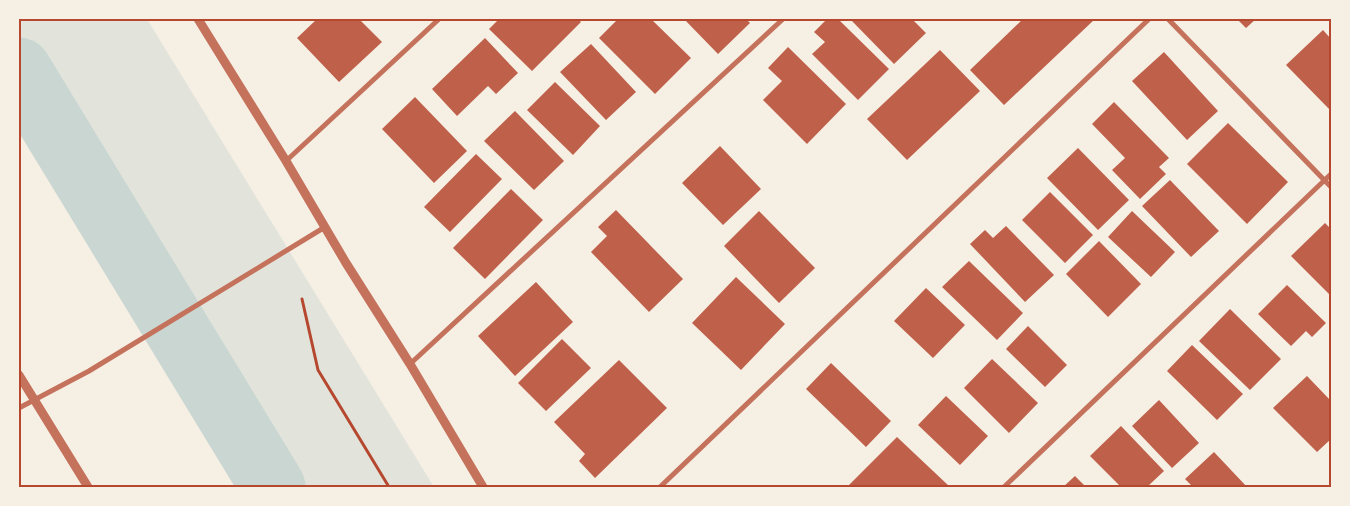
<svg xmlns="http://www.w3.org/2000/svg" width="1350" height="506" font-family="'Libre Baskerville',serif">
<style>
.green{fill:#e2e4dc}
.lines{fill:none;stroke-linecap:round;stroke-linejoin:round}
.river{stroke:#c9d6d2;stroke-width:65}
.building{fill:#bf614a}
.path{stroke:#b5482f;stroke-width:3}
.minor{stroke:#c5725c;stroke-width:5}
.tertiary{stroke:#c5725c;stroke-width:9}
.neatline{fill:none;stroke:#b5482f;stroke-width:2}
</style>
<rect width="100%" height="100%" fill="#f6efe4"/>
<!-- green -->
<path class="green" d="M19,19h128l287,468h-143l-272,-447z"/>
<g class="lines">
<!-- river -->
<path class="river" d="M19,70l254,417"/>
</g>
<!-- building -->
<path class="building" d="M317,19h42l23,23 -43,40 -42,-44z
M499,19h79l3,3 -49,49 -43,-42z
M618,19h33l40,39 -36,36 -56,-56z
M684,19h62l4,4 -32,31z
M827,19h11l51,50 -31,31 -46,-46 13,-12 -11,-10z
M852,19h60l14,14 -32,31 -43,-44z
M1023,19h72l-91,86 -34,-35z
M1237,19h19l-10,9z
M1323,30l8,9v72l-45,-46z
M485,38l33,35 -22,21 -8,-8 -31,30 -25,-27z
M591,44l45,48 -30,28 -46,-48z
M788,47l58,57 -39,40 -44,-44 19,-19 -14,-13z
M940,50l40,41 -73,69 -40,-41z
M1164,52l54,59 -31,29 -55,-59z
M555,82l45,44 -27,29 -46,-45z
M415,97l52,54 -33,32 -52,-54z
M1114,102l55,56 -10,9 7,7 -26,25 -28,-29 13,-12 -33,-34z
M515,111l49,50 -30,29 -50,-49z
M1228,123l60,59 -41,42 -60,-60z
M720,146l41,43 -38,36 -41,-42z
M1078,148l51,52 -31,30 -51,-52z
M476,154l26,25 -52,53 -26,-25z
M1170,180l49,51 -28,26 -49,-51z
M511,189l32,31 -58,59 -32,-31z
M1050,192l43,43 -28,28 -43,-43z
M616,210l67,69 -34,33 -58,-60 16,-16 -9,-9z
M759,211l56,57 -36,35 -55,-57z
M1132,211l43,41 -24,25 -43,-40z
M1325,223l6,6v67l-40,-40z
M1006,226l48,49 -29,27 -55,-58 15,-14 8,8z
M1099,241l42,43 -33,33 -42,-43z
M969,261l54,52 -26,27 -55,-53z
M736,277l49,47 -44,46 -49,-47z
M536,282l37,40 -58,54 -37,-40z
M1287,285l39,38 -14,14 -6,-6 -15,15 -33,-32z
M926,288l39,37 -32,33 -39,-37z
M1230,309l51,50 -31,31 -51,-49z
M1028,326l39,39 -22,22 -39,-38z
M562,339l29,29 -45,43 -28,-28z
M1192,345l51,49 -26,26 -50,-49z
M992,359l46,44 -29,30 -45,-45z
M619,360l48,48 -72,70 -16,-17 6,-7 -31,-32z
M831,363l60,58 -25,26 -60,-58z
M1307,376l24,25v38l-14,13 -44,-44z
M946,396l42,40 -28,29 -42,-40z
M1159,400l40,43 -27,25 -40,-42z
M1121,426l43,45 -17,16h-26l-31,-31z
M897,437l53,50h-103z
M1214,452l33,35h-54l-8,-8z
M1075,476l11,11h-23z"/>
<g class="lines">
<!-- path -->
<path class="path" d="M302,299l16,71 71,117"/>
<!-- minor -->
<path class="minor" d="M1168,19l163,168
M286,161l153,-142
M410,364l373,-345
M19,408l70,-37 236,-144
M660,487l489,-468
M1004,487l327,-313"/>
<!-- tertiary -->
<path class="tertiary" d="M198,19l88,142 60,102 64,101 73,123
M19,375l69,112"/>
</g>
<!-- border -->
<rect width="1350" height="506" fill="none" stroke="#f6efe4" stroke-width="40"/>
<rect x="20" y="20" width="1310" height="466" class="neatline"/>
</svg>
